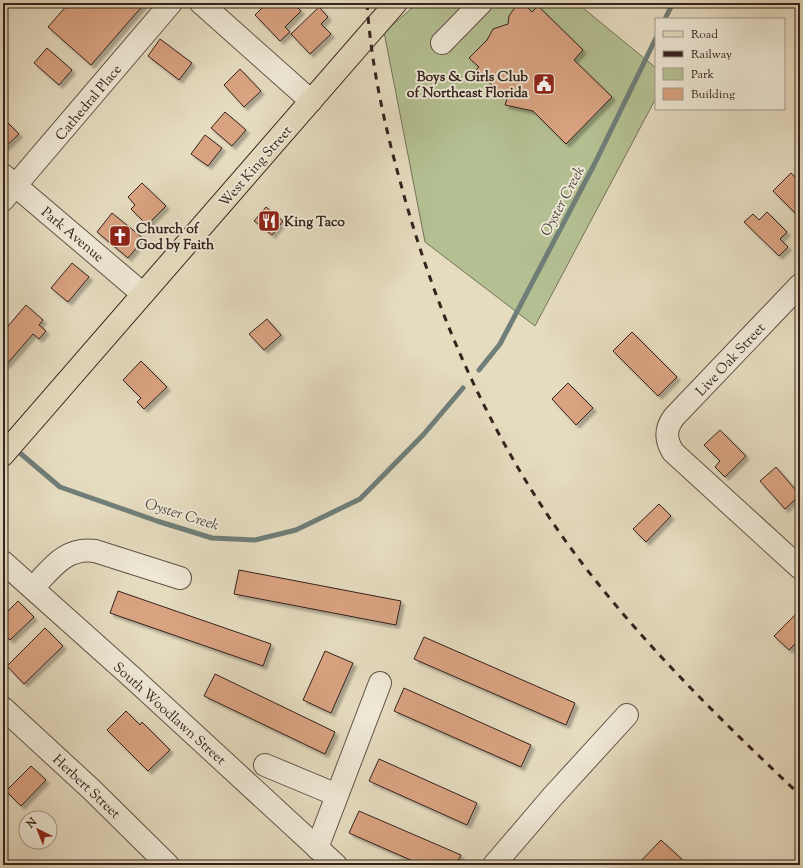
<svg xmlns="http://www.w3.org/2000/svg" width="803" height="868" font-family="'Sorts Mill Goudy',serif">
	<defs>
		<filter id="shadow"><feDropShadow dx="3.5" dy="3.5" stdDeviation="1" flood-color="#0004"/></filter>
	</defs>
	<rect width="100%" height="100%" fill="#e5dbbf"/>
	<filter id="stains"><feTurbulence type="fractalNoise" baseFrequency=".005" numOctaves="4"/><feColorMatrix values="0 0 0 0 .2 0 0 0 0 .09 0 0 0 0 .02 0 0 0 .5 -.17"/></filter>
	<radialGradient id="worn" r=".72"><stop offset=".6" stop-color="#630" stop-opacity="0"/><stop offset="1" stop-color="#630" stop-opacity=".3"/></radialGradient>
	<!-- green -->
	<polygon fill="#b4c092" stroke="#747258" points="418,3 577,3 656,68 656,98 535,326 425,242 384,32"/>
	<g fill="none" stroke-linecap="round" stroke-linejoin="round">
		<!-- stream -->
		<g stroke="#6f7e78" stroke-width="5">
			<polyline points="665,19 673,3"/>
			<polyline points="479,370 500,344 595,163 656,38"/>
			<polyline points="14,448 60,487 157,521 212,538 255,540 296,530 360,499 423,435 463,388"/>
		</g>
	</g>
	<!-- building -->
	<g fill="#d9a281" stroke="#35231d" filter="url(#shadow)">
		<polygon points="69,3 145,3 91,65 48,27"/>
		<polygon points="267,3 293,3 301,11 285,27 290,32 280,41 255,15"/>
		<polygon points="518,3 523,3 532,12 538,6 583,50 574,60 612,97 566,144 533,111 505,105 507,99 476,70 479,67 469,58 487,40 493,29 508,24 509,16"/>
		<polygon points="319,7 328,17 321,24 331,34 310,54 291,34"/>
		<polygon points="160,39 192,63 179,80 148,56"/>
		<polygon points="47,48 72,70 59,85 34,63"/>
		<polygon points="240,69 261,91 244,107 224,85"/>
		<polygon points="225,112 246,130 232,146 211,128"/>
		<polygon points="3,118 19,134 3,149"/>
		<polygon points="205,135 222,148 208,166 191,154"/>
		<polygon points="791,173 800,182 800,218 773,191"/>
		<polygon points="142,183 166,206 147,225 131,209 135,205 128,197"/>
		<polygon points="266,207 283,221 272,235 254,221"/>
		<polygon points="767,212 787,232 780,239 788,247 779,256 744,222 753,214 759,220"/>
		<polygon points="112,213 144,239 128,258 97,232"/>
		<polygon points="72,263 89,277 68,302 51,288"/>
		<polygon points="26,305 43,320 39,325 46,331 39,339 33,334 6,365 3,363 3,332"/>
		<polygon points="267,319 281,335 264,350 249,334"/>
		<polygon points="632,332 677,377 658,396 613,351"/>
		<polygon points="141,361 167,387 144,409 137,402 141,398 123,380"/>
		<polygon points="568,383 593,408 576,425 552,399"/>
		<polygon points="720,430 746,456 725,477 715,467 720,461 704,445"/>
		<polygon points="776,467 800,495 785,509 760,481"/>
		<polygon points="659,504 671,516 646,542 633,529"/>
		<polygon points="239,570 401,601 396,625 234,594"/>
		<polygon points="118,591 271,644 263,666 110,613"/>
		<polygon points="18,601 34,617 10,640 3,633 3,616"/>
		<polygon points="795,615 800,619 800,639 789,650 774,636"/>
		<polygon points="45,628 63,646 24,684 7,666"/>
		<polygon points="424,637 575,703 566,725 414,659"/>
		<polygon points="325,651 353,663 331,713 303,700"/>
		<polygon points="215,674 335,732 325,754 204,696"/>
		<polygon points="404,688 531,745 521,767 394,711"/>
		<polygon points="126,711 140,725 142,722 170,750 148,771 107,730"/>
		<polygon points="379,759 477,803 467,825 369,781"/>
		<polygon points="31,766 46,780 21,806 6,791"/>
		<polygon points="359,811 461,855 456,865 422,865 349,833"/>
		<polygon points="661,840 687,864 686,865 637,865"/>
	</g>
	<g fill="none" stroke-linecap="round" stroke-linejoin="round">
		<!-- minor casing -->
		<g stroke="#615146" stroke-width="24">
			<g id="minor">
				<polyline points="201,3 311,101"/>
				<polyline points="442,43 481,3"/>
				<polyline points="3,175 143,294"/>
				<polyline points="3,200 171,3"/>
				<path d="M800 285 674 417C665 429 665 439 673 452L800 568"/>
				<polyline points="3,562 134,679 336,865"/>
				<path d="M33 588C51 569 65 547 95 551L180 578"/>
				<polyline points="3,708 92,790 168,865"/>
				<polyline points="265,765 337,795"/>
				<polyline points="317,848 380,683"/>
				<polyline points="494,865 553,796 627,715"/>
			</g>
		</g>
		<!-- major casing -->
		<g stroke="#35231d" stroke-width="24">
			<polyline id="major" points="3,455 396,3"/>
		</g>
		<!-- minor -->
		<use href="#minor" stroke="#eee8d5" stroke-width="22"/>
		<!-- major -->
		<use href="#major" stroke="#e5dbbf" stroke-width="22"/>
		<!-- rail -->
		<path stroke="#35231d" stroke-width="3" stroke-dasharray="7 7" stroke-linecap="butt" d="M367 3C371 64 384 123 400 181 438 323 500 460 592 576 654 655 727 726 800 795"/>
	</g>
	<!-- icons -->
	<defs>
		<g id="civic-square" transform="scale(1.15)"><rect x="-9" y="-9" width="18" height="18" rx="4" fill="#8f2418" stroke="#eee8d5"/><path d="M-.6-6.5H3V-4.5H.6V-3L4-1V1h2V6H-6V1h2V-1L-.6-3ZM-1.2 2.5V6h2.4V2.5Z" fill="#fff"/></g>
		<g id="restaurant-square" transform="scale(1.15)"><rect x="-9" y="-9" width="18" height="18" rx="4" fill="#8f2418" stroke="#eee8d5"/><path d="M-5-6h1v4h1v-4h1v4h1v-4h1v5L-1.5 .5V6h-2V.5L-5-1ZM5-6V6H3V1.5H1.5Q1.5-4 5-6Z" fill="#fff"/></g>
		<g id="church-square" transform="scale(1.15)"><rect x="-9" y="-9" width="18" height="18" rx="4" fill="#8f2418" stroke="#eee8d5"/><path d="M-1.2-6h2.4v3.5h3.3v2.4h-3.3V6h-2.4V-.1h-3.3v-2.4h3.3Z" fill="#fff"/></g>
	</defs>
	<g fill-rule="evenodd">
		<use href="#civic-square" x="544" y="84"/>
		<use href="#restaurant-square" x="269" y="221"/>
		<use href="#church-square" x="120" y="236"/>
	</g>
	<g text-anchor="middle" stroke-width="4" stroke-linejoin="round" paint-order="stroke">
		<!-- poi labels -->
		<g font-size="14" font-weight="bold" fill="#35231d" stroke="#eee8d5" text-anchor="start">
			<text x="528" y="81" text-anchor="end">Boys &amp; Girls Club<tspan x="528" dy="16">of Northeast Florida</tspan></text>
			<text x="284" y="226">King Taco</text>
			<text x="136" y="233">Church of<tspan x="136" dy="16">God by Faith</tspan></text>
		</g>
		<!-- street labels -->
		<g font-size="14" fill="#35231d" stroke="#eee8d5">
			<text transform="translate(88 102) rotate(-50)" y="5">Cathedral Place</text>
			<text transform="translate(255 166) rotate(-49)" y="5">West King Street</text>
			<text transform="translate(73 234) rotate(40)" y="5">Park Avenue</text>
			<text transform="translate(730 359) rotate(-47)" y="5">Live Oak Street</text>
			<text transform="translate(170 713) rotate(42)" y="5">South Woodlawn Street</text>
			<text transform="translate(87 786) rotate(43)" y="5">Herbert Street</text>
		</g>
		<!-- water labels -->
		<g font-size="15" font-style="italic" fill="#4d4943" stroke="#eee8d5">
			<text transform="translate(562 201) rotate(-62)" y="5">Oyster Creek</text>
			<text transform="translate(182 514) rotate(17)" y="5">Oyster Creek</text>
		</g>
	</g>
	<!-- margin -->
	<rect width="803" height="868" fill="none" stroke="#e5dbbf" stroke-width="16"/>
	<rect x="4" y="4" width="795" height="860" fill="none" stroke="#35231d" stroke-width="2"/>
	<rect x="8" y="8" width="787" height="852" fill="none" stroke="#35231d"/>
	<!-- legend -->
	<rect x="655" y="18" width="130" height="92" fill="#eee8d5" stroke="#a4998b"/>
	<rect x="663" y="31" width="20" height="6" fill="#e5dbbf" stroke="#a4998b"/>
	<text x="691" y="38" font-size="12" fill="#35231d">Road</text>
	<rect x="663" y="51" width="20" height="6" fill="#35231d" stroke="#a4998b"/>
	<text x="691" y="58" font-size="12" fill="#35231d">Railway</text>
	<rect x="663" y="68" width="20" height="12" fill="#b4c092" stroke="#a4998b"/>
	<text x="691" y="78" font-size="12" fill="#35231d">Park</text>
	<rect x="663" y="88" width="20" height="12" fill="#d9a281" stroke="#a4998b"/>
	<text x="691" y="98" font-size="12" fill="#35231d">Building</text>
	<!-- north arrow -->
	<g transform="translate(38 830) rotate(317)"><circle r="19" fill="#eee8d5" stroke="#a4998b"/>
	<path d="M0-3L7 15L0 10L-7 15Z" fill="#8f2418"/>
	<text y="-6" font-size="11" font-weight="bold" text-anchor="middle" fill="#35231d">N</text>
	</g>
	<rect width="100%" height="100%" filter="url(#stains)"/>
	<rect width="100%" height="100%" fill="url(#worn)"/>
</svg>
